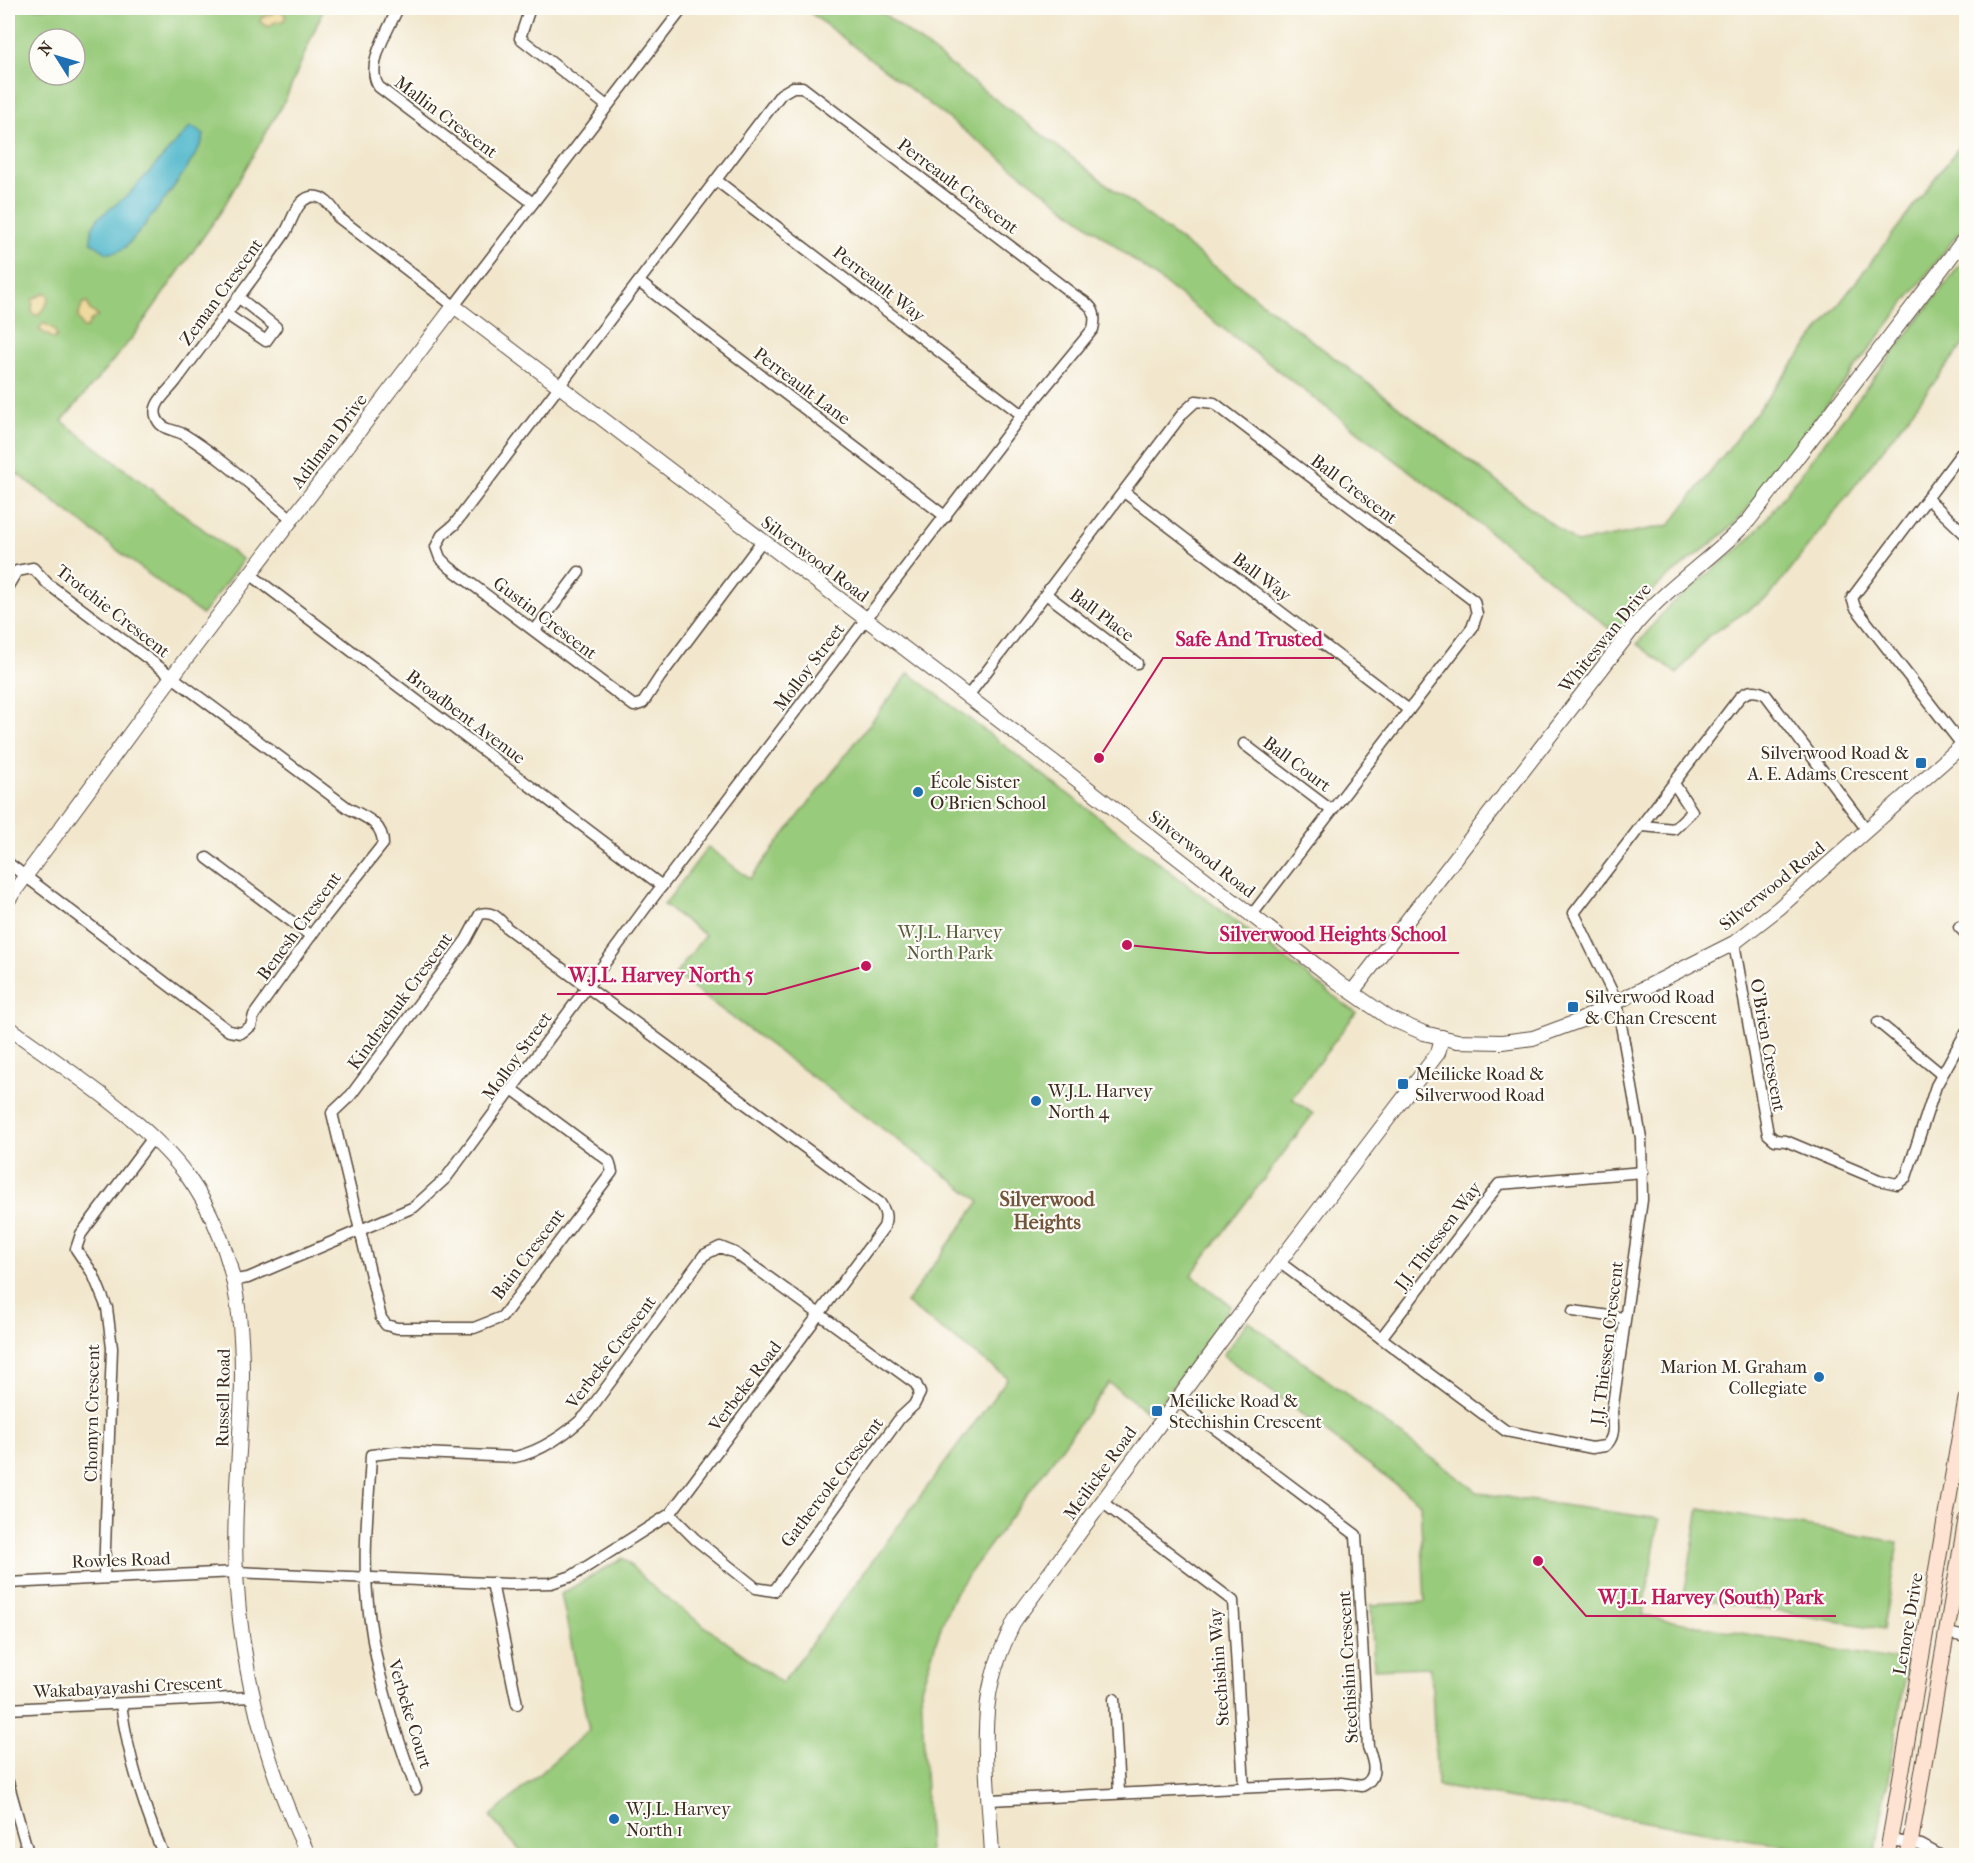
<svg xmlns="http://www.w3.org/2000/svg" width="1974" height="1863" font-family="'IM FELL French Canon',serif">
	<rect width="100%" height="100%" fill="#fdfcf7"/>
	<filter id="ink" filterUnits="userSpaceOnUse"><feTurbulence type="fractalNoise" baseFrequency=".0167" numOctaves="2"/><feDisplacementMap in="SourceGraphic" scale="12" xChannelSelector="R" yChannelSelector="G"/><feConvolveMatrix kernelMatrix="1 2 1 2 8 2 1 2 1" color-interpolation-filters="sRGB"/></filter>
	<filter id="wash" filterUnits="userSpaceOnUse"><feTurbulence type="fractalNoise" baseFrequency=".008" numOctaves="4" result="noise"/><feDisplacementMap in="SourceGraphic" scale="24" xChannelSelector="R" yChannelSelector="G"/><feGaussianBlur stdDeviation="1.35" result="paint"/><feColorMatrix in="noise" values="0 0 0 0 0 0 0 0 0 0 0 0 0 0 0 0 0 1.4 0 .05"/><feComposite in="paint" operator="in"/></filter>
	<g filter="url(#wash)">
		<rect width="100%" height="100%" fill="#f2e7cd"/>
		<!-- green -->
		<g fill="#99cb7b" stroke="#6a7a4c" stroke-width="1.5" fill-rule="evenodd">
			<path d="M8 8H324L286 98 220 213 132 338 62 421 243 560 202 615 18 474 8 482ZM39 39H75V75H39Z"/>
			<path d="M804 8H876L1577 543 1670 525 1966 138V223L1744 513C1720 541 1689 559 1662 582 1644 598 1631 616 1617 635L1522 557Z"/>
			<polygon points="1966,257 1966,341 1770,596 1708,636 1677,674 1637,644 1667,608 1744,544 1760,527"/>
			<polygon points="909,673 1356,1013 1292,1098 1313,1114 1191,1275 1231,1306 1152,1415 1109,1383 955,1593 942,1624 921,1688 929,1855 524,1855 490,1817 589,1730 561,1594 623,1558 657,1591 782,1683 1008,1378 906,1303 980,1201 675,975 705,935 664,905 708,847 750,879"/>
			<polygon points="1248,1321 1479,1493 1659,1519 1643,1616 1908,1662 1875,1855 1839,1855 1437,1786 1431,1667 1374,1669 1371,1605 1425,1602 1420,1503 1223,1355"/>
			<polygon points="1699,1508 1898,1542 1883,1629 1684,1596"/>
		</g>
		<!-- sand -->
		<g fill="#eeda9e" stroke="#94825e" stroke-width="1.5">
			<polygon points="280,10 286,16 283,21 275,22 269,27 260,22 261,18"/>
			<polygon points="45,293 49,296 46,306 38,315 34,315 32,311 33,299"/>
			<polygon points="87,302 90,310 98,316 90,321 87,328 83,328 78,317 83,303"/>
			<polygon points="43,323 54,329 57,336 54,339 39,330"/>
		</g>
		<!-- water -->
		<path fill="#4cb6ca" stroke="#447074" stroke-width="1.5" d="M191 126 204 135C203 152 139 235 124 248 119 252 113 253 107 253L91 242 92 228 98 218 128 195Z"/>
	</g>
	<g filter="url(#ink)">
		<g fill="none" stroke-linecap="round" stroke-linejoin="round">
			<!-- minor casing -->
			<g stroke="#564638" stroke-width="13">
				<g id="minor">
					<path d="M398 8C389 29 364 66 379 87L533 203"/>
					<polyline points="530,8 520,38 607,106"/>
					<polyline points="716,180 1022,415"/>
					<polyline points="639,282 946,517"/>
					<polyline points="226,314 266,341 276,327 238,297"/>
					<polyline points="1124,492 1409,710"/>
					<polyline points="1927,498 1966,535"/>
					<path d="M292 519C258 492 222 458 185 435 175 429 160 431 156 416 152 403 169 391 176 381 212 332 250 284 285 233 292 222 296 201 310 197 323 194 333 207 338 217L454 306 683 8"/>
					<polyline points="250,574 662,886"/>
					<path d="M8 586 17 571 33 568 48 584 348 808C365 817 383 823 383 844L318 926 254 1015 251 1026 241 1033 229 1031 8 863"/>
					<polyline points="1046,594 1137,663"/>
					<polyline points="535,630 579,572"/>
					<polyline points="968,696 1183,413 1196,401 1214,403 1474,601 1477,614 1472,628 1251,916"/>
					<polyline points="1244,744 1331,810"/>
					<polyline points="1966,750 1855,607 1852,598 1966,447"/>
					<polyline points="1643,826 1674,829 1692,811 1675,785"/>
					<polyline points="207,858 311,936"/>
					<polyline points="1959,927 1966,934"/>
					<polyline points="1734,943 1768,1134 1775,1140 1786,1141 1879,1180 1897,1184 1906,1177 1936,1086 1966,1032"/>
					<polyline points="1878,1022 1941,1074"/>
					<path d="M1279 1262 1506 1431 1592 1448 1605 1446C1616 1437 1613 1425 1612 1412L1642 1200 1641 1138 1617 1002 1574 913 1739 698C1747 690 1756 689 1766 695L1867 830"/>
					<path d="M235 1280 248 1278 414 1207 446 1178 655 895 1022 415 1093 329C1098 310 1090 304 1074 295L802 87H793L781 94 454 525 442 535 436 547 440 558 449 567 634 706 643 703 660 677 762 541"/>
					<polyline points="1573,1311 1624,1318"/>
					<polyline points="1381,1338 1499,1184 1643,1172"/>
					<polyline points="1102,1502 1233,1601 1244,1787"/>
					<polyline points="104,1577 112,1348 107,1308 93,1274 76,1249 81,1234 152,1139"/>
					<path d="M8 1583 236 1572 509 1584 551 1583 572 1576 670 1514 884 1227C887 1217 886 1212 880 1203L507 928C499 918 493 911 480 914L466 940 351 1095 332 1113 381 1318 386 1325 397 1328H474L502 1317 612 1172 609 1161 512 1089"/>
					<polyline points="492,1583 517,1704"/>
					<polyline points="1947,1633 1966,1637"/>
					<polyline points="1114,1699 1119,1792"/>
					<path d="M121 1704C128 1756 144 1808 164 1856"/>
					<polyline points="8,1709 251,1697"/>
					<polyline points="8,1782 29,1856"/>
					<path d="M416 1789C392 1724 372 1661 367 1593 363 1548 369 1500 371 1455L397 1452 515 1457C540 1452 568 1433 586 1415L704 1255 720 1247 735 1253 916 1384 920 1393 914 1405 900 1418 774 1591 756 1588 695 1539 670 1514"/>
					<path d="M990 1800 1341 1783 1362 1786C1379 1778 1374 1762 1368 1747L1356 1535 1177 1400"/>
					<polyline points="1890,1840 1921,1845 1941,1856"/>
				</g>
			</g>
			<!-- tertiary casing -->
			<g stroke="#564638" stroke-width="16">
				<g id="tertiary">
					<polyline points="8,900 165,686 454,306 1054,762 1343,986 1389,1018 1424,1033 1457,1041 1502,1042 1533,1038 1579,1021 1734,943 1779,908 1966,742"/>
					<path d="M1352 992 1637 623C1672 583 1713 558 1749 520L1966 237"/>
					<path d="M8 1027C64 1068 148 1121 188 1177 275 1299 229 1438 236 1575 242 1673 265 1767 309 1856"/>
					<path d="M992 1856C990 1803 979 1731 992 1680 997 1659 1005 1640 1015 1620L1279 1262 1438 1053 1442 1037"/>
				</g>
			</g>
			<!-- secondary casing -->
			<g stroke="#564638" stroke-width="17">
				<g id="secondary">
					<polyline points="1887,1856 1966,1399"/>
					<polyline points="1908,1856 1966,1520"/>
				</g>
			</g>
			<!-- minor -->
			<use href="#minor" stroke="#fff" stroke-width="10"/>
			<!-- tertiary -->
			<use href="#tertiary" stroke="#fff" stroke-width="14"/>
			<!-- secondary -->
			<use href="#secondary" stroke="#fee3d2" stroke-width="15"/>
		</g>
	</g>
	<!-- markers -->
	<g fill="#1f6fb2" stroke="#fdfcf7" stroke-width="2">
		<rect x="1915" y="757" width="12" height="12" rx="3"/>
		<circle cx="918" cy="792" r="6"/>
		<rect x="1567" y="1001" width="12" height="12" rx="3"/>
		<rect x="1397" y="1078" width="12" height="12" rx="3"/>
		<circle cx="1036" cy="1101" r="6"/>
		<circle cx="1819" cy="1377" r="6"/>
		<rect x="1151" y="1405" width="12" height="12" rx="3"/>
		<circle cx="614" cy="1819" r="6"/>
	</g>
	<g text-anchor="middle" stroke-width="4.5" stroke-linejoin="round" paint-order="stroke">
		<!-- street labels -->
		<g font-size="18" fill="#3b2a1e" stroke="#fdfcf7">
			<text transform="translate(446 117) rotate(37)" y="6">Mallin Crescent</text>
			<text transform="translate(958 186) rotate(37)" y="6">Perreault Crescent</text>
			<text transform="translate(879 284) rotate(38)" y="6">Perreault Way</text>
			<text transform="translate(221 292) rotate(-54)" y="6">Zeman Crescent</text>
			<text transform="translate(802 386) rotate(37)" y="6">Perreault Lane</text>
			<text transform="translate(329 441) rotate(-53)" y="6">Adilman Drive</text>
			<text transform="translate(1354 489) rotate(37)" y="6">Ball Crescent</text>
			<text transform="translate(815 559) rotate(37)" y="6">Silverwood Road</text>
			<text transform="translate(1262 577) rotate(37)" y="6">Ball Way</text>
			<text transform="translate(113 611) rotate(38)" y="6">Trotchie Crescent</text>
			<text transform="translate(1102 615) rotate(37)" y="6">Ball Place</text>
			<text transform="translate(545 618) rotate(37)" y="6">Gustin Crescent</text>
			<text transform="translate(1605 638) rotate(-51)" y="6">Whiteswan Drive</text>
			<text transform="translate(809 667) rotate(-53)" y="6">Molloy Street</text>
			<text transform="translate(466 717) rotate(37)" y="6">Broadbent Avenue</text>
			<text transform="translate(1297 764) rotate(37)" y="6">Ball Court</text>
			<text transform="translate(1202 854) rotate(38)" y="6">Silverwood Road</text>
			<text transform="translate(1772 886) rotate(-39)" y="6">Silverwood Road</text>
			<text transform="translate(299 926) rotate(-54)" y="6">Benesh Crescent</text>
			<text transform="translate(400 1001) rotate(-54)" y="6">Kindrachuk Crescent</text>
			<text transform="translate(1768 1045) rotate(80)" y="6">O'Brien Crescent</text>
			<text transform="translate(517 1056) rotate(-54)" y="6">Molloy Street</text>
			<text transform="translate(1438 1236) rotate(-53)" y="6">J.J. Thiessen Way</text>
			<text transform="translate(528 1254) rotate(-53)" y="6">Bain Crescent</text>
			<text transform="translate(1607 1343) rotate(-83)" y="6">J.J. Thiessen Crescent</text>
			<text transform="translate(611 1352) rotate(-53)" y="6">Verbeke Crescent</text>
			<text transform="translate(745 1386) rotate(-53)" y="6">Verbeke Road</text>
			<text transform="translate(223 1398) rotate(-89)" y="6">Russell Road</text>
			<text transform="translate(92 1413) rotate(-89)" y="6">Chomyn Crescent</text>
			<text transform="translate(1100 1473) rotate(-54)" y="6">Meilicke Road</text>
			<text transform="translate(832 1482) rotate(-53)" y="6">Gathercole Crescent</text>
			<text transform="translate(121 1560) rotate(-2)" y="6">Rowles Road</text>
			<text transform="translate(1908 1624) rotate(-80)" y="6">Lenore Drive</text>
			<text transform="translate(1219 1667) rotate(-94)" y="6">Stechishin Way</text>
			<text transform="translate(1348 1667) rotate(-93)" y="6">Stechishin Crescent</text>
			<text transform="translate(128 1687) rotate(-3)" y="6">Wakabayayashi Crescent</text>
			<text transform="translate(410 1714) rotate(73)" y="6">Verbeke Court</text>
		</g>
		<!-- poi labels -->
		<g font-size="18" fill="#3b2a1e" stroke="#fdfcf7" text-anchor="start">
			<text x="1909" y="759" text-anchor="end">Silverwood Road &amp;<tspan x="1909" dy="21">A. E. Adams Crescent</tspan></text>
			<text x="930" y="788">École Sister<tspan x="930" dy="21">O'Brien School</tspan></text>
			<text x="1585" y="1003">Silverwood Road<tspan x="1585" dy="21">&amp; Chan Crescent</tspan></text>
			<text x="1415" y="1080">Meilicke Road &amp;<tspan x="1415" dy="21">Silverwood Road</tspan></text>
			<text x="1048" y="1097">W.J.L. Harvey<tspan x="1048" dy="21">North 4</tspan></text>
			<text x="1807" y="1373" text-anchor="end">Marion M. Graham<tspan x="1807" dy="21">Collegiate</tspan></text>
			<text x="1169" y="1407">Meilicke Road &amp;<tspan x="1169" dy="21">Stechishin Crescent</tspan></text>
			<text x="626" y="1815">W.J.L. Harvey<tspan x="626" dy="21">North 1</tspan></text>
		</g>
		<!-- park labels -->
		<g font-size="18" fill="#575a3a" stroke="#fdfcf7">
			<text x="950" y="938">W.J.L. Harvey<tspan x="950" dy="21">North Park</tspan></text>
		</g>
		<!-- neighbourhood labels -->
		<g font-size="20" font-weight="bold" fill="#73553b" stroke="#fdfcf7">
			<text x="1047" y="1206">Silverwood<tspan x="1047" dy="23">Heights</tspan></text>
		</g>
	</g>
	<!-- callouts -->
	<path fill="none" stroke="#c2185b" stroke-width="2" d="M1099 758L1163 658H1334M1127 945L1208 953H1459M866 966L766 994H557M1538 1561L1586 1616H1836"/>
	<g fill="#c2185b" stroke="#fdfcf7" stroke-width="2">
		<circle cx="1099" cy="758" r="6"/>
		<circle cx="1127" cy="945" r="6"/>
		<circle cx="866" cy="966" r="6"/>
		<circle cx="1538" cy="1561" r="6"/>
	</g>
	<g font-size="20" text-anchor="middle" font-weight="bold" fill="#c2185b" stroke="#fdfcf7" stroke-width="4.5" stroke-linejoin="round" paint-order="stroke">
		<text x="1249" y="646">Safe And Trusted</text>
		<text x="1333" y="941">Silverwood Heights School</text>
		<text x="661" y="982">W.J.L. Harvey North 5</text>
		<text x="1711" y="1604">W.J.L. Harvey (South) Park</text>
	</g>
	<!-- margin -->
	<rect width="1974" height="1863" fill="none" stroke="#fdfcf7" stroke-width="30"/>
	<!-- north arrow -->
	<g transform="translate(57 57) rotate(307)"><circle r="28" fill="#fdfcf7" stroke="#afa8a0" stroke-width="1.5"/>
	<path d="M0-4.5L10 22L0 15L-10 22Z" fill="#1f6fb2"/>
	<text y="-9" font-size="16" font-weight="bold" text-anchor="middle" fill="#3b2a1e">N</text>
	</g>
</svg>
